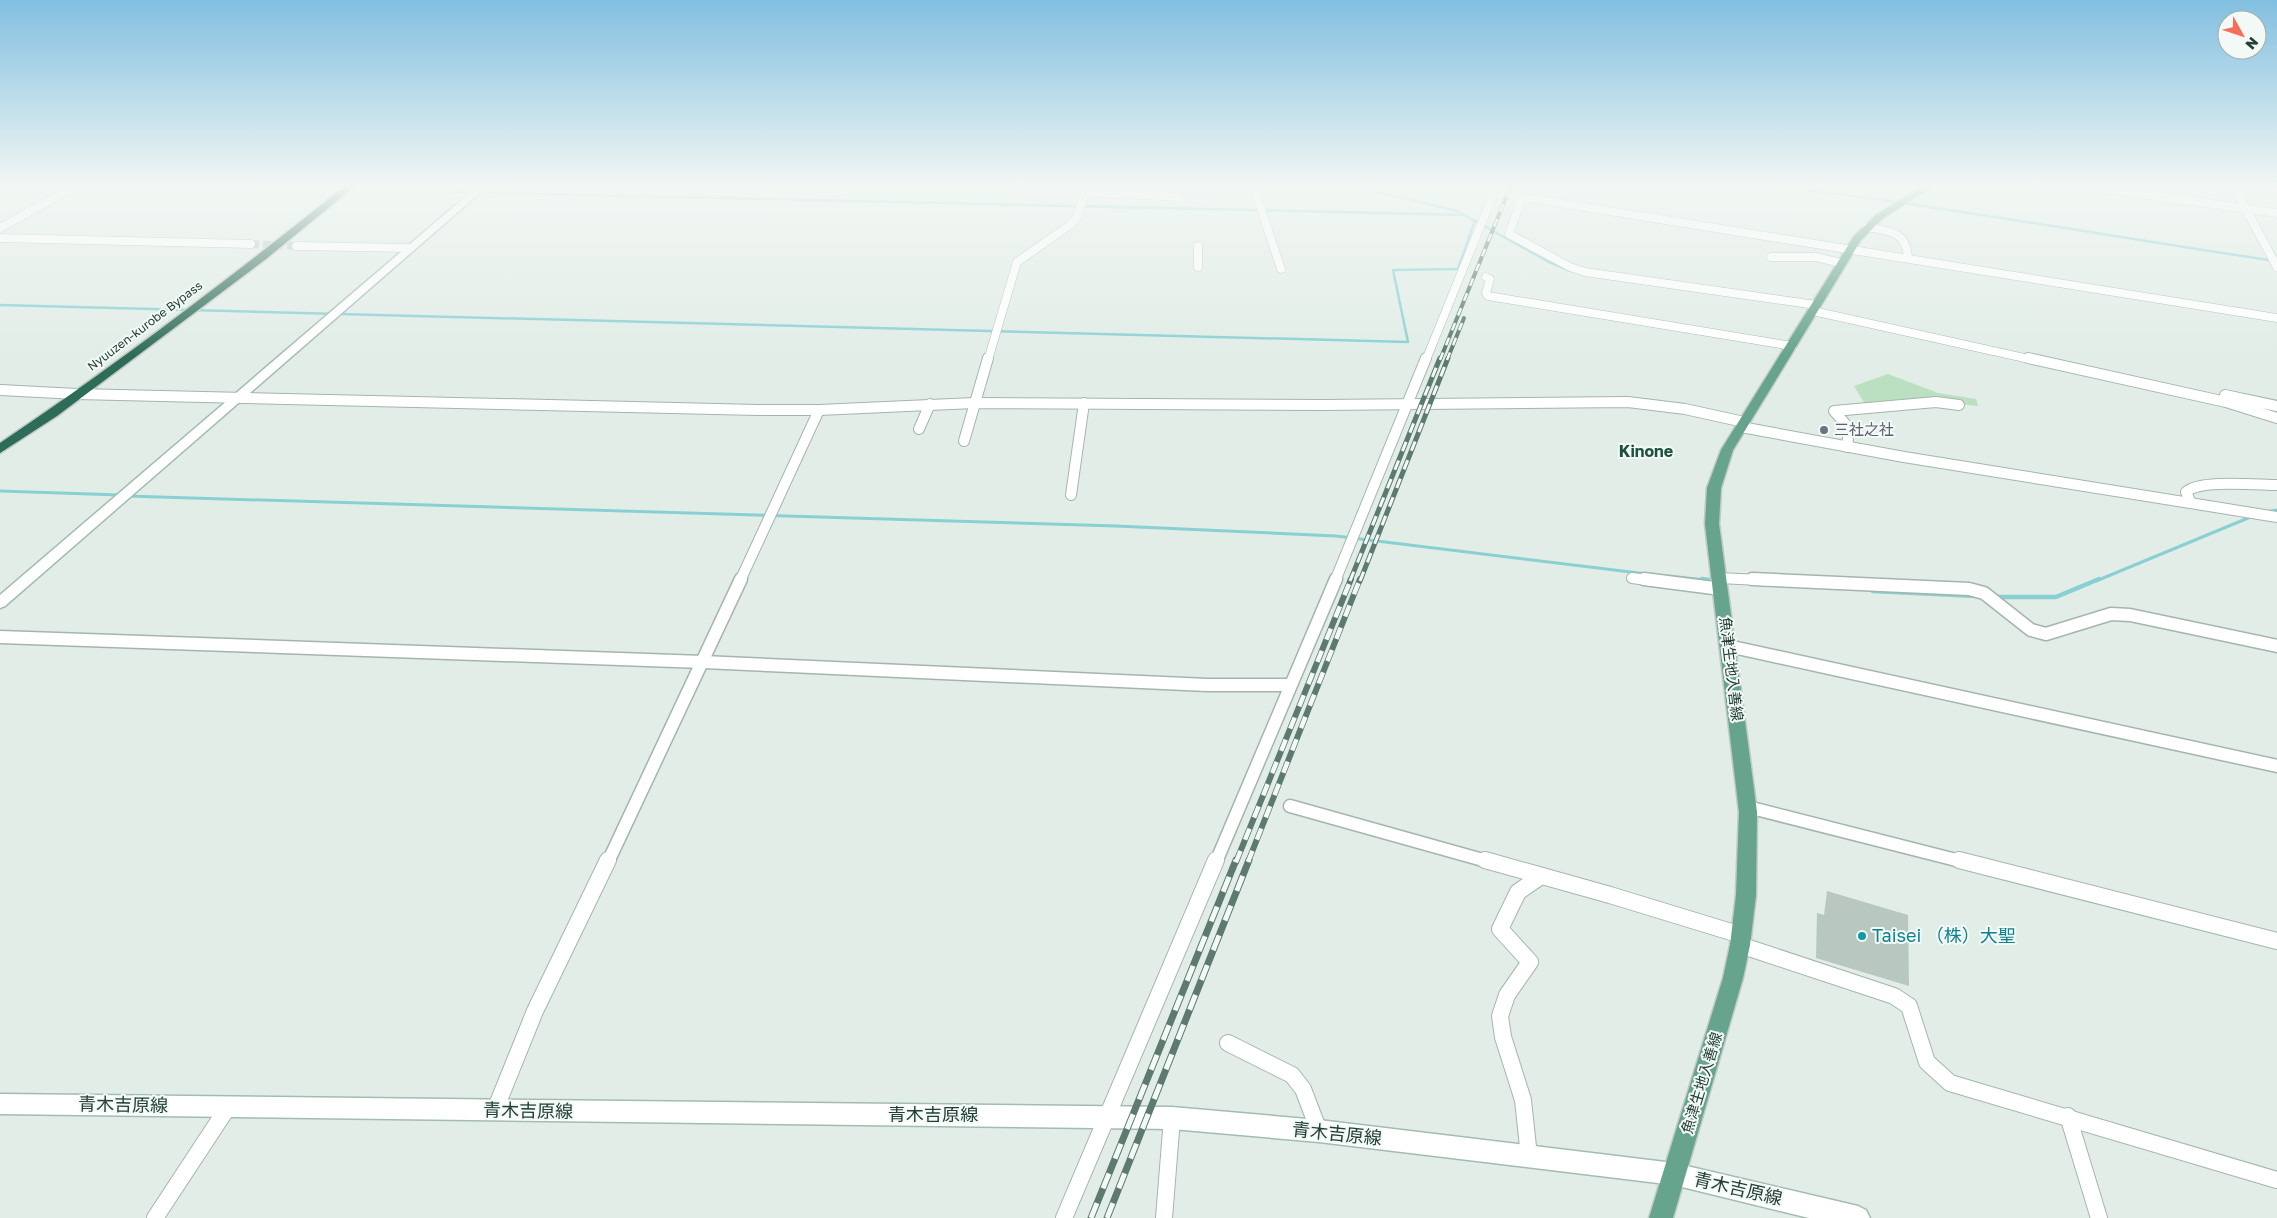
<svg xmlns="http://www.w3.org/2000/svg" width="2277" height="1218" font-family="'Golos Text','Noto Sans JP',sans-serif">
	<rect width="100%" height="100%" fill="#e2ede7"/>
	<!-- green -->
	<polygon fill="#bbdfc1" points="1888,374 1938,393 1976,399 1978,406 1934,401 1867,407 1854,386"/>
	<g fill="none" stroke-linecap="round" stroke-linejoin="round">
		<!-- stream-far2 -->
		<g stroke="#89d0d3" stroke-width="2.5">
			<polyline points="1349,185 1457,211 1549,262 1571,271"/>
			<path d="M1767 185C1935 205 2102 235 2269 260"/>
			<polyline points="452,192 1465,215"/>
			<polyline points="0,305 1408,342 1393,270 1458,269 1475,220"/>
		</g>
		<!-- stream-far1 -->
		<g stroke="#89d0d3" stroke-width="3">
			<polyline points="0,491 120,495"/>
			<polyline points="127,496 1116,526 1336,536 1647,574"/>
			<polyline points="2264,512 2277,510"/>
			<polyline points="1669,576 1714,581"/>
			<polyline points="2096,581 2253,516"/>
		</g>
		<!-- stream -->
		<g stroke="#89d0d3" stroke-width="4.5">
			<polyline points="1702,579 1717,581"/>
			<polyline points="1873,591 1976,596"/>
			<polyline points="1996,597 2056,597 2099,579"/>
		</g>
	</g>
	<!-- building -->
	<polygon fill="#b8c8c0" points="1827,891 1908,915 1909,986 1816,958 1817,913 1824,915"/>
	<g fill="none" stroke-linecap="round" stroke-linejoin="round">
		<!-- street-tunnel -->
		<polyline stroke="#bccac3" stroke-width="8" stroke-dasharray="8 4" stroke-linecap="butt" points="251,244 296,246"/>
		<!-- street-far3 casing -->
		<g stroke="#a5b5ae" stroke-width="9">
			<g id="street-far3">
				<polyline points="1253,185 1281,269"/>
				<polyline points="2077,185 2277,213"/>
				<polyline points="2233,185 2277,267"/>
				<polyline points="1085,192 1109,193 1114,185"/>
				<polyline points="1109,193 1178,197 1180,202"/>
				<path d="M1867 227C1889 231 1907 231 1908 258"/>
				<polyline points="0,228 77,185"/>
				<polyline points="0,238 251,244"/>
				<polyline points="296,246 410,248"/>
				<polyline points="1198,246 1198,267"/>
				<polyline points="1771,257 1816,257 1841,263"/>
				<polyline points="1486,277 1490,279 1486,293 1488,296 1792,346"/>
				<polyline points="1816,305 1585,272 1570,267 1509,234 1522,197 2277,318"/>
				<polyline points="1813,311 2034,360"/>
				<polyline points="988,360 1017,262 1070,225 1077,217 1085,192 1073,185"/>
				<polyline points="1426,360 1497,185"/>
			</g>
		</g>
		<!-- street-far2 casing -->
		<g stroke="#a5b5ae" stroke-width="12">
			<g id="street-far2">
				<polyline points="2028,358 2226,402"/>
				<polyline points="0,390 77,394 758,410 819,410 974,403 1323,405 1628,402 1685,409 1744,422"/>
				<polyline points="2277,406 2225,395 2226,402 2277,418"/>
				<polyline points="1741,427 1904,457 2277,517"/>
				<polyline points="919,429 930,404"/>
				<polyline points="964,441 988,358"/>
				<polyline points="1847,447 1849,428 1834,411 1936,402 1959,405"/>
				<polyline points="1071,495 1084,403"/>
				<path d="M2191 503 2186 492C2199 479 2258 485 2277 485"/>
				<polyline points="1632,578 1654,581"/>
				<polyline points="1719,578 1780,581"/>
				<polyline points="740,581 819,410"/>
				<polyline points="1335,581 1426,358"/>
			</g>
		</g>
		<!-- street-far1 casing -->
		<g stroke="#a5b5ae" stroke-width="15">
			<g id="street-far1">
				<polyline points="1644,579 1721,589"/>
				<polyline points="1752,579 1969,589 1984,593 2031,630 2046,634 2111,614 2130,615 2277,646"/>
				<polyline points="0,637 703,662 1207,685 1289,685"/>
				<polyline points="1728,646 2277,766"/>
				<polyline points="1290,806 1490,862"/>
				<polyline points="1748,807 1964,862"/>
				<polyline points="608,862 741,579"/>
				<polyline points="1216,862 1336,579"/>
			</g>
		</g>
		<!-- street casing -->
		<g stroke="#a5b5ae" stroke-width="18">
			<g id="street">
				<polyline points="1485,860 1610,895 1741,935"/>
				<polyline points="1959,860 2277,941"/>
				<polyline points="1740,945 1894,996 1909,1006 1927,1062 1950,1083 2277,1180"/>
				<polyline points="1228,1043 1292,1075 1303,1089 1319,1131"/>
				<polyline points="495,1110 535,1011 608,860"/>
				<polyline points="2068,1116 2099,1218"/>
				<polyline points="1529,1156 1523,1100 1503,1037 1500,1016 1507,995 1530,962 1500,929 1518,892 1541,876"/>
				<polyline points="155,1218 228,1107"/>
				<polyline points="1064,1218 1216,860"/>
				<polyline points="1164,1218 1172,1118"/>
			</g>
		</g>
		<!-- secondary casing -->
		<g stroke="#a3bcb1" stroke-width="3">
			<g id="secondary">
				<polygon points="479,185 489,185 5,606 0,608 0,595"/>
				<polygon points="0,1094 1172,1107 1319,1120 1674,1163 1858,1206 1866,1210 1870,1218 1809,1218 1674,1185 1319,1142 1172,1129 0,1114"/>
			</g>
		</g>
		<!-- primary casing -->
		<g stroke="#c1c9c6" stroke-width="3">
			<polygon id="primary" points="1924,185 1934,185 1882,219 1861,240 1733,450 1721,488 1719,524 1757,812 1756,895 1750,945 1743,978 1673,1218 1649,1218 1723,978 1730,945 1736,895 1739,812 1705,524 1707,488 1721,450 1854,236 1876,215"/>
		</g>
		<!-- highway casing -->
		<g stroke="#c1c9c6" stroke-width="3">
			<path id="highway" d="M346 185H356L266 259 57 416 0 453V443C119 363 234 275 346 185Z"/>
		</g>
		<!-- street-far3 -->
		<use href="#street-far3" stroke="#fff" stroke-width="8"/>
		<!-- street-far2 -->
		<use href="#street-far2" stroke="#fff" stroke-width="10"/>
		<!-- street-far1 -->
		<use href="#street-far1" stroke="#fff" stroke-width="12"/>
		<!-- street -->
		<use href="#street" stroke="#fff" stroke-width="16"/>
		<!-- secondary -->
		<use href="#secondary" fill="#fff" fill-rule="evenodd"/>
		<!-- primary -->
		<use href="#primary" fill="#66a48d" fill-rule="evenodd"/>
		<!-- highway -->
		<use href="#highway" fill="#2d6c58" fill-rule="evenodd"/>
		<!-- rail-far3 casing -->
		<g stroke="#5c7a6f" stroke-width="4">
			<g id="rail-far3">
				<polyline points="1440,360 1511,185"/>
				<polyline points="1447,360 1464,318"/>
			</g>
		</g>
		<!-- rail-far2 casing -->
		<g stroke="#5c7a6f" stroke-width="5">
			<g id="rail-far2">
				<polyline points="1350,581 1440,358"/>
				<polyline points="1360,581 1448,358"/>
			</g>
		</g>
		<!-- rail-far1 casing -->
		<g stroke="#5c7a6f" stroke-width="6">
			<g id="rail-far1">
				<polyline points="1236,862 1351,579"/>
				<polyline points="1248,862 1360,579"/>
			</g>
		</g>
		<!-- rail casing -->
		<g stroke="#5c7a6f" stroke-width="7">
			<g id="rail">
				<polyline points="1091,1218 1236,860"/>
				<polyline points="1107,1218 1249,860"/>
			</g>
		</g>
		<!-- rail-far3 -->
		<use href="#rail-far3" stroke="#f3f9f6" stroke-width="2.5" stroke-dasharray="8" stroke-linecap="butt"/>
		<!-- rail-far2 -->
		<use href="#rail-far2" stroke="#f3f9f6" stroke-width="3" stroke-dasharray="10" stroke-linecap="butt"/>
		<!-- rail-far1 -->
		<use href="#rail-far1" stroke="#f3f9f6" stroke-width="4.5" stroke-dasharray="12" stroke-linecap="butt"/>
		<!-- rail -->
		<use href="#rail" stroke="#f3f9f6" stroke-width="5" stroke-dasharray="16" stroke-linecap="butt"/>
	</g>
	<!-- sky -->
	<linearGradient id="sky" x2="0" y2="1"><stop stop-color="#82bfe0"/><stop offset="0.52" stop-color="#f2f7f4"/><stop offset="1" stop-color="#f2f7f4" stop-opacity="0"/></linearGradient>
	<rect width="2277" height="356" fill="url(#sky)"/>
	<!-- markers -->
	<circle fill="#6b7280" stroke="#f3f9f6" stroke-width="2" cx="1824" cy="430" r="5"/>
	<circle fill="#0f9aa8" stroke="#f3f9f6" stroke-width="2" cx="1862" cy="936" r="5"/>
	<g text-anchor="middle" stroke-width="4" stroke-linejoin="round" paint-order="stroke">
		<!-- far-street labels -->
		<g font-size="12" fill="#223f34" stroke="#f3f9f6">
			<text transform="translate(145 326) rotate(-37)" y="4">Nyuuzen-kurobe Bypass</text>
		</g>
		<!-- worship labels -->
		<g font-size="15" fill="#5b616d" stroke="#f3f9f6" text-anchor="start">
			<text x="1834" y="435">三社之社</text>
		</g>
		<!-- street labels -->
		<g font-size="15" fill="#223f34" stroke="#f3f9f6">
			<text transform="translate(1731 669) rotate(83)" y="5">魚津生地入善線</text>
			<text transform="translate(1702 1083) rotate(-73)" y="5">魚津生地入善線</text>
		</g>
		<!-- neighbourhood labels -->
		<g font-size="16" font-weight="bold" fill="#1d523f" stroke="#f3f9f6">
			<text x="1646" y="457">Kinone</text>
		</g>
		<!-- near-culture labels -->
		<g font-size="18" fill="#0d838f" stroke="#f3f9f6" text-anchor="start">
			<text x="1872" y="942">Taisei （株）大聖</text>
		</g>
		<!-- near-street labels -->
		<g font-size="18" fill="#223f34" stroke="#f3f9f6">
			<text transform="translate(123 1105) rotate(1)" y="6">青木吉原線</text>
			<text transform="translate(528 1111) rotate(1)" y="6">青木吉原線</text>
			<text x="933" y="1121">青木吉原線</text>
			<text transform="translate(1337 1134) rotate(6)" y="6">青木吉原線</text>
			<text transform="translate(1738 1189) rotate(13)" y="6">青木吉原線</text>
		</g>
	</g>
	<!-- north arrow -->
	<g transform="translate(2242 35) rotate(130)"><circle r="24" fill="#f3f9f6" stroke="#9fafa8"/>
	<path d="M0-4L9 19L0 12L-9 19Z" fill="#f66e58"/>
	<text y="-8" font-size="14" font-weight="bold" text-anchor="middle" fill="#223f34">N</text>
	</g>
</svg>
